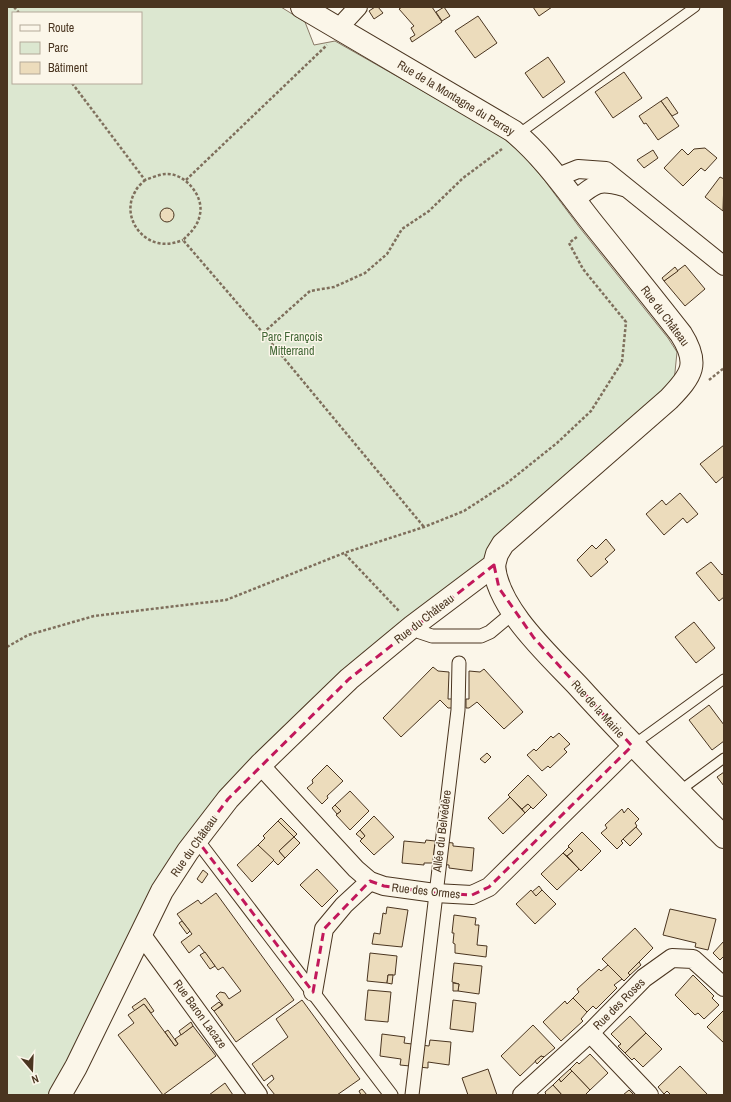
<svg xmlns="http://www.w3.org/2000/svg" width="731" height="1102" font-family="'Archivo Narrow',sans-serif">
	<rect width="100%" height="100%" fill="#fbf6e9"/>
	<!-- green -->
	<path fill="#dce7d0" stroke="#887966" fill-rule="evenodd" d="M7 7H281L305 22 314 45 335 41 500 135 524 156 545 181 580 228 668 338 677 352 674 382 490 560 224 794 53 1095H7ZM13 13H141V83H13Z"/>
	<!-- building -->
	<g fill="#ecdcbc" stroke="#4a3520">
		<polygon points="375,7 378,7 383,13 374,19 369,11"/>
		<polygon points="402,7 432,7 442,22 412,42 410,38 415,35 411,28 414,26 399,9"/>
		<polygon points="444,7 450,16 442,21 436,12"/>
		<polygon points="533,7 552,7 539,16"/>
		<polygon points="478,16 497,43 475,58 455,31"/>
		<polygon points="548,57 565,82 543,98 525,73"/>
		<polygon points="624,72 642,98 613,118 595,92"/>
		<polygon points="667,97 678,113 672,116 661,101"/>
		<polygon points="661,101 679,126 658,140 646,123 644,124 639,116"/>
		<polygon points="705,148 717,158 705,171 701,168 683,186 664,168 682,149 688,155 694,149"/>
		<polygon points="653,150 658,158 644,168 637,160"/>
		<polygon points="720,177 724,179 723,211 705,197"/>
		<circle cx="167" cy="215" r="7"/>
		<polygon points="685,265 705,289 685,306 664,281"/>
		<polygon points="675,267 678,271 664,281 662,278"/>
		<polygon points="724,445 724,476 716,483 700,464"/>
		<polygon points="680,493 698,514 687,523 683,518 664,535 646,514 662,500 666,505"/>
		<polygon points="606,539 615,550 605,559 608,562 591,577 577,560 592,545 596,549"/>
		<polygon points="711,562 722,575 724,573 724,597 719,601 696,573"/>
		<polygon points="694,622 715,648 696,663 675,637"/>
		<polygon points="433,667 438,671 449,672 448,699 452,699 452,708 448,708 440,700 401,737 383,718"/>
		<polygon points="484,669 523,712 504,729 477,702 469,708 466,708 466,699 469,699 469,671 480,672"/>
		<polygon points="709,705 724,725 724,741 712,750 689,720"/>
		<polygon points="559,733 570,744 564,749 567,752 550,768 548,766 542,771 527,755 534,749 536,751 551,736 553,738"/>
		<polygon points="487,753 491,757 485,763 480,759"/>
		<polygon points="327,765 343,781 327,796 328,798 322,804 307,788 313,783 312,780"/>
		<polygon points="724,772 724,786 717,777"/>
		<polygon points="528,775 547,795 533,809 528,804 522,809 508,795"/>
		<polygon points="350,791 369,811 350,830 336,815 341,811 335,805"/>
		<polygon points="510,797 525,813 503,834 488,818"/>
		<polygon points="528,804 531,807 525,813 522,809"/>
		<polygon points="335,805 341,811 337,814 332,808"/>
		<polygon points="628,808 639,819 635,823 637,826 621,841 623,843 617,849 601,833 607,828 605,825 622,809 624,813"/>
		<polygon points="374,816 394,837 374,855 360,841 365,836 360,830"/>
		<polygon points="281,818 297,834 294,837 278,821"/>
		<polygon points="278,821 294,837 279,851 285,858 278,865 258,845 265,838 263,836"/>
		<polygon points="636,827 642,834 630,846 623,839"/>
		<polygon points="360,830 365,836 362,839 356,834"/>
		<polygon points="582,832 601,851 581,871 567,856 573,851 568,846"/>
		<polygon points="294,837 300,843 285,858 279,851"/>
		<polygon points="426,840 435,841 433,863 424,863 424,865 402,863 404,841 425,843"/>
		<polygon points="444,842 453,843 453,846 474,848 472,871 449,868 449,865 441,864"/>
		<polygon points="258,845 274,860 252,882 237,865"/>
		<polygon points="569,847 573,851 567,856 563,853"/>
		<polygon points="563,853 579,869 557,890 541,874"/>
		<polygon points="317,869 338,891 322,907 300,885"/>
		<polygon points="203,870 208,874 202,883 197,879"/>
		<polygon points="539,886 542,890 536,896 532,892"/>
		<polygon points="531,890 536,896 542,890 556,904 535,924 516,904"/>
		<polygon points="216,893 294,1000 236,1042 214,1011 223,1005 216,996 220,992 225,993 229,999 241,991 223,967 218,970 199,945 189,953 181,942 192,934 177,914 198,900 201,904"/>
		<polygon points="387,907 408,910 402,947 372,944 374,933 380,934 383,913 386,914"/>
		<polygon points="670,909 716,919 708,950 695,947 696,943 663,935"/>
		<polygon points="454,915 476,918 475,925 479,925 477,945 487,946 486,957 455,953 455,944 453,943 454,933 452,933"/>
		<polygon points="182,921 190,931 187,934 179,923"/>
		<polygon points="635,928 653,948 628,973 630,975 624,981 602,959"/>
		<polygon points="724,941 724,956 720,960 713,953"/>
		<polygon points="205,952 215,966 210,969 200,955"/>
		<polygon points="370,953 397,956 395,975 388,975 387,983 367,981"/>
		<polygon points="639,962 641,965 630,975 628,973"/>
		<polygon points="454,963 482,966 479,994 458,991 459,984 452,982"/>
		<polygon points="608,965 622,979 614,985 617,988 596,1009 593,1006 587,1012 573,998 579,992 577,989 599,969 601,971"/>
		<polygon points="388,975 393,975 392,984 387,983"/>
		<polygon points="693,975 714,996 712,998 719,1005 704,1019 698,1013 695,1015 675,995"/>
		<polygon points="453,983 459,984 458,991 453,991"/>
		<polygon points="368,990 391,992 388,1022 365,1020"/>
		<polygon points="145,998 154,1011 151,1013 144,1004 135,1011 132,1007"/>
		<polygon points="573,998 587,1012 581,1019 583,1021 561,1041 543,1022 565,1001 567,1004"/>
		<polygon points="302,1000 360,1079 337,1095 275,1095 267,1085 274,1079 272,1075 264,1081 252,1064 288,1037 276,1019"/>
		<polygon points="453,1000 476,1003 473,1032 450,1029"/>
		<polygon points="219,1002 222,1005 214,1011 211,1008"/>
		<polygon points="144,1004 175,1046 178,1044 175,1039 193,1026 216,1056 163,1095 118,1035 134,1023 128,1015"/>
		<polygon points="724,1010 724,1043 707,1027"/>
		<polygon points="630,1016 646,1033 625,1053 618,1046 621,1044 611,1034"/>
		<polygon points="191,1022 193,1026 181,1035 179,1031"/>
		<polygon points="533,1025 555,1048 544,1057 541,1056 520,1076 501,1056"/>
		<polygon points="168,1030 178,1044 175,1046 165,1032"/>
		<polygon points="646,1033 662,1049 643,1067 634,1058 632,1060 625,1053"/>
		<polygon points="382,1034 405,1037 404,1043 412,1044 410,1066 400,1065 401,1059 380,1056"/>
		<polygon points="430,1040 451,1042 449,1065 428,1062 428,1068 419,1067 421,1045 429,1046"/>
		<polygon points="590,1054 608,1073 590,1090 570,1069 577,1062 579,1064"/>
		<polygon points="541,1056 544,1057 537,1064 535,1061"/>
		<polygon points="680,1066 708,1095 671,1095 667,1091 664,1094 658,1087"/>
		<polygon points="488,1069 497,1095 468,1095 462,1078"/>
		<polygon points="570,1069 572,1071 561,1082 559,1079"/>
		<polygon points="572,1071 590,1090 585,1095 562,1095 553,1085 559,1079 561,1082"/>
		<polygon points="225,1083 233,1095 209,1095"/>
		<polygon points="553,1085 562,1095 546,1095 545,1092"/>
		<polygon points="362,1089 367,1095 361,1095 359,1091"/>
		<polygon points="629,1090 634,1095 623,1095"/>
	</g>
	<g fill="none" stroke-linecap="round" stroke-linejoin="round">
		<!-- service casing -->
		<g stroke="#4a3520" stroke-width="11">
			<g id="service">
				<polyline points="517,135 695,7"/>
				<polyline points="633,745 724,679"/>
				<polyline points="678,792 724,758"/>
			</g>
		</g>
		<!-- pedestrian casing -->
		<g stroke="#4a3520" stroke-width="15">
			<g id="pedestrian">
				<polyline points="413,626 420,632 432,636 481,636 490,632 514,612"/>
				<polyline points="197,840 391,1095"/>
				<polyline points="412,1095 458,710 459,663"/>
			</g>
		</g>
		<!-- minor casing -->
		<g stroke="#4a3520" stroke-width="20">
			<g id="minor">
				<polyline points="341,30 346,20 358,7"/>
				<polyline points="558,177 578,169 606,171 724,266"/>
				<path d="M575 200C596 183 598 180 624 187"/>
				<polyline points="260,765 356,869 370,881 384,886 435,893 472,895 489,887 632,746"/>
				<polyline points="141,934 258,1095"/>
				<polyline points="313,992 324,929 344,905 370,881"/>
				<polyline points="590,1033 649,1095"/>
				<polyline points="522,1095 590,1033 644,978 672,958 693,959 724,987"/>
			</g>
		</g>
		<!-- tertiary casing -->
		<g stroke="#4a3520" stroke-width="24">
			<g id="tertiary">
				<path d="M494 565C497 609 550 656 579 687 626 739 675 788 724 837"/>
				<path d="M60 1095 76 1067 162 891 188 851 228 799 260 765 349 679 413 626 494 565 497 554 503 544 669 399C692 375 700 364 681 334 652 297 623 261 594 225 567 191 546 159 513 131L302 7"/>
			</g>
		</g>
		<!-- path -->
		<g stroke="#7f6f5c" stroke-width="2.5" stroke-dasharray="3 2" stroke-linecap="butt">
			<polyline points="14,7 19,13"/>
			<path d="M72 83 145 180C151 178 160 174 166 174 185 173 204 196 200 214 198 226 191 232 183 240L263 333 424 527"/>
			<path d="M145 180C142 183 137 187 135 192 123 212 136 238 158 243 167 245 175 243 183 240"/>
			<polyline points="186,180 327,45"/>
			<polyline points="263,333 310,291 334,287 365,273 387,254 402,229 429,211 463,178 502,149"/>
			<polyline points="709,380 724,368"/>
			<polyline points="345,554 399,611"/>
			<polyline points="7,647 28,635 94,616 226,600 344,553 424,527 464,511 507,483 557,443 591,411 622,362 626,322 583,269 569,243 578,236"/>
		</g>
		<!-- service -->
		<use href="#service" stroke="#fbf6e9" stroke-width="9"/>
		<!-- pedestrian -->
		<use href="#pedestrian" stroke="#fbf6e9" stroke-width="13"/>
		<!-- minor -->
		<use href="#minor" stroke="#fbf6e9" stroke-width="18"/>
		<!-- tertiary -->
		<use href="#tertiary" stroke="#fbf6e9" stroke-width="22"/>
	</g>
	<!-- marked area -->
	<path fill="none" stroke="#c2185b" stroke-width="3" stroke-dasharray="8 5" stroke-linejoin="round" d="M494 565 499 588 534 638 632 746 489 887 472 895 435 893 384 886 370 881 324 929 313 992 197 840 228 799 349 679Z"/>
	<g text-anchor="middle" stroke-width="3" stroke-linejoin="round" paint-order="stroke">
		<!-- street labels -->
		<g font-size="12" fill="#4a3520" stroke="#fbf6e9">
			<text transform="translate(456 98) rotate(31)" y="4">Rue de la Montagne du Perray</text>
			<text transform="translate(665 316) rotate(53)" y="4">Rue du Château</text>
			<text transform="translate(424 619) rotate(-38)" y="4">Rue du Château</text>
			<text transform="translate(598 709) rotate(48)" y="4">Rue de la Mairie</text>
			<text transform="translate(442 831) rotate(-83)" y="4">Allée du Belvédère</text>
			<text transform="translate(194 846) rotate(-55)" y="4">Rue du Château</text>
			<text transform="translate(426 891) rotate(6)" y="4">Rue des Ormes</text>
			<text transform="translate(619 1004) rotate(-45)" y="4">Rue des Roses</text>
			<text transform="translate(200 1014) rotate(54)" y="4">Rue Baron Lacaze</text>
		</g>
		<!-- park labels -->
		<g font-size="12" fill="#436837" stroke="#fbf6e9">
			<text x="292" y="341">Parc François<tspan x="292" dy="14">Mitterrand</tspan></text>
		</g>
	</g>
	<!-- border -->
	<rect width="731" height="1102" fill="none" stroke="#4a3520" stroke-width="16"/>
	<!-- legend -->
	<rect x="12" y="12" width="130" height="72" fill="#fbf6e9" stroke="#b4a999"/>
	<rect x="20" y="25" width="20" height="6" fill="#fbf6e9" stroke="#b4a999"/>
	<text x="48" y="32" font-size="12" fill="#4a3520">Route</text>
	<rect x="20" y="42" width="20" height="12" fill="#dce7d0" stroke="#b4a999"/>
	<text x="48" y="52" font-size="12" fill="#4a3520">Parc</text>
	<rect x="20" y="62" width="20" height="12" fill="#ecdcbc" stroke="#b4a999"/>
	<text x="48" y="72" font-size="12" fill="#4a3520">Bâtiment</text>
	<!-- north arrow -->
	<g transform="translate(32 1070) rotate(161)" stroke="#fbf6e9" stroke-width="3" paint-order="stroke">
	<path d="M0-3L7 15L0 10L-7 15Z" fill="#4a3520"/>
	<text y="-6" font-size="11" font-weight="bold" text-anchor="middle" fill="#4a3520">N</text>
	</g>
</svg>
